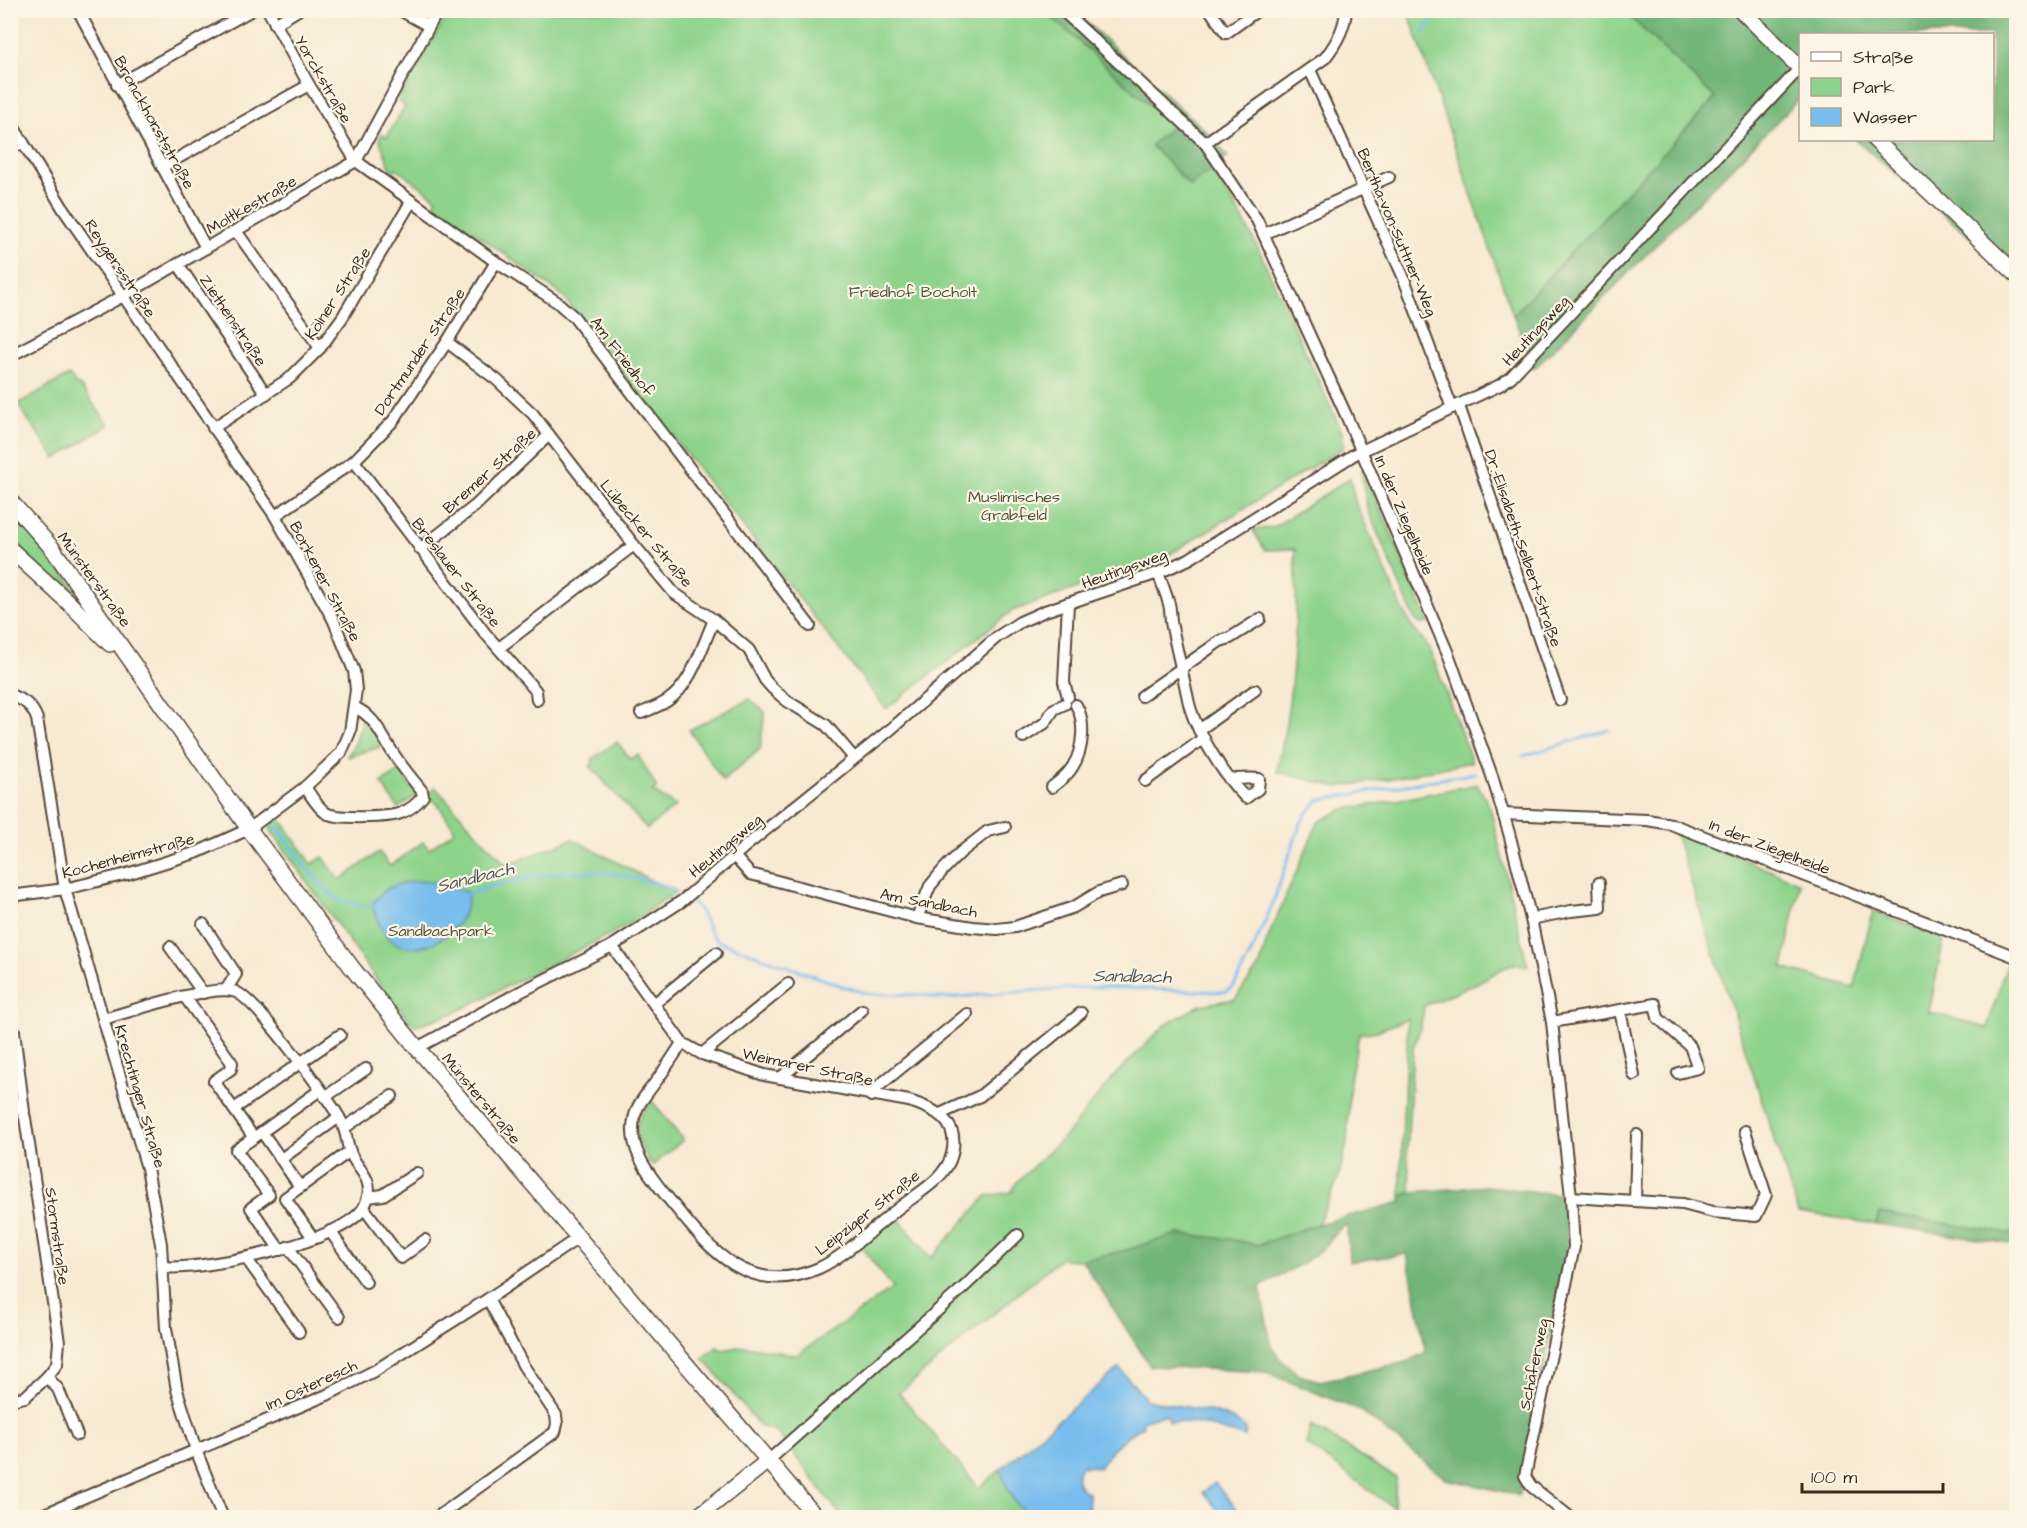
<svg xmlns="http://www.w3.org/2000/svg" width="2027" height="1528" font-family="'Architects Daughter',sans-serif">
	<rect width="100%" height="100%" fill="#fcf5e5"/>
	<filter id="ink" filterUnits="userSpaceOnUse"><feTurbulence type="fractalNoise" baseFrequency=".0167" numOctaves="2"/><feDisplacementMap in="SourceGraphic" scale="12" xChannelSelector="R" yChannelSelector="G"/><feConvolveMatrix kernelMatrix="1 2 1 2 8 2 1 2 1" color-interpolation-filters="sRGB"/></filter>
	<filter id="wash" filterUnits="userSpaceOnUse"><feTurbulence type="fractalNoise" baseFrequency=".008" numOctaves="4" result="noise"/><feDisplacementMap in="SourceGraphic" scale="24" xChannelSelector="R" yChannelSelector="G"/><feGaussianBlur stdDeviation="1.35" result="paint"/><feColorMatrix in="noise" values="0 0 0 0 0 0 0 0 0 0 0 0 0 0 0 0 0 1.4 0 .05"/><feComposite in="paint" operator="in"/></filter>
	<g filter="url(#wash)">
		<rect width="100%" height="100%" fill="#f8e9d2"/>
		<!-- green -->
		<g fill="#8ed38c" stroke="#647e55" stroke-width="1.5">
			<path d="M449 11H1045L1173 126 1151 145 1190 186 1211 168C1229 194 1244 220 1258 248L1343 434V448L1165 557 1012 611 886 709 562 295 434 204 437 199 396 168 392 173 379 138 381 134 387 137 405 106 398 101Z"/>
			<polygon points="1408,11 1624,11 1715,98 1513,315"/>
			<polygon points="69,375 75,383 81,387 109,425 56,459 17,404"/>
			<polygon points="1364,469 1429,623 1420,624 1414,618 1367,508 1361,471"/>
			<path d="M1350 478 1355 501 1401 606 1412 627 1429 647 1472 762 1394 778 1338 787 1277 772C1293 698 1299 625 1295 549L1265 550 1253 530 1274 527Z"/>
			<polygon points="10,507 31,528 99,621 11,542"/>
			<polygon points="750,699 765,712 760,749 723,781 689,730"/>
			<polygon points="363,719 367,719 383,746 347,757 355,743"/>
			<polygon points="617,742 630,759 638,755 657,788 652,791 676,806 647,829 590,766 594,762 592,759"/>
			<polygon points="400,771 417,795 398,808 381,783"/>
			<path d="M1477 784 1490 807 1528 967 1511 964 1475 984 1424 1006 1421 1026 1413 1049 1407 1151 1411 1192 1401 1197C1401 1156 1403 1116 1405 1075 1406 1056 1409 1038 1407 1019L1377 1031 1359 1034 1350 1079 1347 1144 1338 1179 1318 1224 1258 1245 1230 1239 1123 1251 1082 1260 1060 1259 899 1393 979 1488 1000 1470 1010 1493 1020 1507 1041 1517H842L776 1431 760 1426 703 1358 717 1347 722 1350 746 1346 797 1355 893 1288 860 1245 896 1215 931 1258 987 1196 1012 1192 1016 1183 1066 1135 1113 1077 1165 1025 1200 1005 1235 999 1260 965 1267 940 1318 822 1343 809 1377 804Z"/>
			<polygon points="435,787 506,865 573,839 654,882 677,891 626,926 456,1012 415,1026 386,993 271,831 270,825 279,817 312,864 323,857 340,880 379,852 390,866 423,842 429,849 455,830 437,803 426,796"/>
			<polygon points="1674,830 1800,883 1783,968 1854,988 1873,911 1944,938 1929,1012 1987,1028 2007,963 2016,967 2016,1220 2014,1234 1879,1213 1876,1224 1798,1212"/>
			<path d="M651 1100 683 1140 652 1166C645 1155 635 1139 637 1126 638 1118 647 1107 651 1100Z"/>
			<polygon points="1311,1425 1396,1478 1394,1508 1306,1444"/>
		</g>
		<!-- forest -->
		<g fill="#72b578" stroke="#56704b" stroke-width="1.5" fill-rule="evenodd">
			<polygon points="1045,11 1074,11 1209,134 1228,157 1190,186 1151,145 1173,126"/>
			<polygon points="1624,11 2016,11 2016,276 1856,140 1992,140 1992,34 1800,34 1800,98 1534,369 1513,315 1715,98"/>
			<path d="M1486 1186 1566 1195 1567 1249 1519 1495 1446 1479 1361 1411 1265 1372 1150 1366 1082 1260 1123 1251 1177 1234 1230 1239 1258 1245 1318 1224 1401 1202V1197L1411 1192ZM1347 1225 1349 1262 1407 1254 1426 1352 1409 1361 1344 1376 1320 1381 1299 1375 1279 1358 1271 1343 1260 1287C1283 1274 1309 1262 1327 1244 1335 1236 1337 1228 1347 1225Z"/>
			<polygon points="1879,1213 2013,1234 2016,1220 2016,1245 1876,1224"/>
		</g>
		<!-- water -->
		<g fill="#78bdee" stroke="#5a7486" stroke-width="1.5">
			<path d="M424 881 444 884 468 893C470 935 404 973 380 926 377 919 373 912 373 904 385 884 402 882 424 881Z"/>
			<path d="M1119 1368 1147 1400 1214 1412 1232 1419 1246 1429 1245 1437C1219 1429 1195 1420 1168 1422L1167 1414 1142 1421 1143 1426C1124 1436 1110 1450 1099 1468L1091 1466 1085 1467 1083 1465C1073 1475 1075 1488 1089 1493L1088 1517C1066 1518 1038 1521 1020 1507 1010 1499 1005 1481 1000 1470Z"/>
			<polygon points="1215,1483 1244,1517 1224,1517 1203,1492"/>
		</g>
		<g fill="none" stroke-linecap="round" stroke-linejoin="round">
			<!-- stream -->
			<g stroke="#78bdee" stroke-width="3">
				<polyline points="1424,32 1439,10"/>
				<polyline points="1523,756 1609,730"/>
				<path d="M274 826 279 829C294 849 317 887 338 899 350 905 363 905 376 906"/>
				<path d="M465 895C542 871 599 859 676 892"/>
				<path d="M693 902C705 913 706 932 718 941L842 986 869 994 925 995 936 998H947L1041 990 1101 987 1222 992 1227 991 1234 986 1252 951 1271 908 1300 825 1307 813 1319 800 1476 773"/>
			</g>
		</g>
	</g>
	<g filter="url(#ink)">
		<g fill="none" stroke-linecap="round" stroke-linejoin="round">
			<!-- street casing -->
			<g stroke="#574739" stroke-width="14">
				<g id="street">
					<polyline points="78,10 206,248"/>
					<polyline points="268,10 309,85 356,161 496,262 557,302 574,317 810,626"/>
					<polyline points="400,10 429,26"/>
					<polyline points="1062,10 1205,143 1257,220 1346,415 1449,656 1492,776 1509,833 1531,919 1552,1022 1571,1197 1574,1247 1525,1476 1531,1486 1571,1518"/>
					<polyline points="1210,10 1226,33 1258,10"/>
					<polyline points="275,24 298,10"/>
					<polyline points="1310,70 1403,276 1452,408"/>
					<polyline points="117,85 252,10"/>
					<polyline points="10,121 64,210 275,516 333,619 354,671 356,690 350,732 341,753 305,787 249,829 198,852 127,874 65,889 10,896"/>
					<path d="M1205 143 1325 58C1336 44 1345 29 1346 10"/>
					<polyline points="10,149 23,142"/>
					<polyline points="162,167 309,85"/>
					<polyline points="236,231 320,348"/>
					<polyline points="1264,234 1389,177"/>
					<polyline points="178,264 266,394"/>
					<polyline points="447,342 497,380 533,414 634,545 674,593 714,620 749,650 765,680 772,688 787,701 826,725 854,758"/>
					<polyline points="10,356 123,296 356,161 438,10"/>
					<polyline points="1459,406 1560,700"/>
					<polyline points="213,428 290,378 320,348 342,318 411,202"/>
					<polyline points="354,461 485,633 536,691 537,700"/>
					<polyline points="275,516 354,461 393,421 447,342 496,262"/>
					<polyline points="420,549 475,506 549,435"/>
					<path d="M1158 573C1162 583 1166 594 1169 604 1171 611 1170 619 1172 627 1177 651 1183 675 1188 699 1193 727 1225 778 1246 798L1258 789 1259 779C1248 777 1239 780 1229 779"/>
					<polyline points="499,648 634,545"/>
					<path d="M10 695C24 700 32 705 37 719L65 889 147 1168 161 1244 166 1328 177 1390 196 1450 223 1518"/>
					<polyline points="1142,696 1220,641 1230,638 1260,619"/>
					<polyline points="1068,697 1064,682 1068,603"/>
					<path d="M641 713C649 710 659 706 667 701 692 685 702 646 714 620"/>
					<polyline points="1199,730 1255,690"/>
					<polyline points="1023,737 1045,723 1054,709 1065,704"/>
					<polyline points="1145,781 1204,738"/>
					<path d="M305 787C311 795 317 807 326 813 336 819 389 818 401 813 409 810 418 803 423 796L422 791C412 779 402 767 393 753 381 735 375 716 354 707"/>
					<path d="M1052 787C1060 781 1068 775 1073 766 1083 750 1086 722 1076 705"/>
					<polyline points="1503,814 1647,820 1671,824 2016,957"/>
					<polyline points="734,856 750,874 758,876 917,918 973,927 997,929 1015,927 1074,907 1099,892 1122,885"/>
					<polyline points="917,918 930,886 944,869 961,852 988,831 1005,827"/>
					<polyline points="1531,919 1571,911 1600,908 1599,883"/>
					<polyline points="203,924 236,974 226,990"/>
					<path d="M612 946 682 1043 702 1054 764 1075 909 1101C935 1109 960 1121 952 1154 946 1180 914 1195 895 1211 875 1227 842 1258 819 1268 751 1298 711 1252 672 1203 650 1176 621 1144 638 1107 642 1099 649 1091 654 1084 664 1071 673 1057 682 1043"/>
					<polyline points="170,947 203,993"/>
					<polyline points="185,997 232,1063 231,1069 214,1081 254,1138"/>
					<polyline points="654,1004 716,953"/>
					<polyline points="1620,1011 1634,1075"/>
					<path d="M103 1019C129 1012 214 983 236 992 258 1002 325 1094 339 1117 347 1130 346 1141 350 1152 358 1172 377 1179 365 1205 349 1242 202 1271 163 1267"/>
					<polyline points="1552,1022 1655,1004 1658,1018 1690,1046 1698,1068 1678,1073"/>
					<polyline points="14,1031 24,1112"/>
					<polyline points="417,1048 520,992 612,946 682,901 747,845 891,729 997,637 1020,622 1045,611 1158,573 1189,559 1355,454 1500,385 1511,377 1800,68"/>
					<polyline points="702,1054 788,984"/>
					<polyline points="780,1078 862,1010"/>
					<polyline points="871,1096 875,1089 967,1014"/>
					<polyline points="325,1097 366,1069"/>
					<path d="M10 1103C18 1106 23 1110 25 1118L59 1342 57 1364 47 1377 58 1389 77 1435"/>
					<polyline points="234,1109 340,1035"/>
					<polyline points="940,1114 980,1096 1081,1013"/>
					<polyline points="344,1128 392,1096"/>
					<polyline points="262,1132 236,1150 269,1195 251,1208 280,1250"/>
					<polyline points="281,1159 339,1117"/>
					<polyline points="300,1187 262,1132 320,1090"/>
					<polyline points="368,1197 383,1195 417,1173"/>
					<polyline points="1571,1197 1683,1204 1713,1212 1756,1216 1766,1195 1745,1131"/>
					<polyline points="1635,1201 1637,1135"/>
					<polyline points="364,1208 401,1258 425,1240"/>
					<polyline points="330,1231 366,1282"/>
					<polyline points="313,1238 285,1198 350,1151"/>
					<polyline points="288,1247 339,1317"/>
					<polyline points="246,1258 299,1332"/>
					<polyline points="10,1400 25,1397 47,1377"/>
					<polyline points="769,1460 963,1288 1018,1235"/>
					<polyline points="35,1518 327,1395 376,1370 488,1299 578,1238"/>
					<polyline points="436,1518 555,1432 557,1424 556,1415 523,1365 488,1299"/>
				</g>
			</g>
			<!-- secondary casing -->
			<g stroke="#574739" stroke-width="18">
				<g id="secondary">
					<polyline points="1741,10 1800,68"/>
					<polyline points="1875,140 2016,274"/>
					<polyline points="10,501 52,548 249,829 353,969 417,1048 817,1518"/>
					<polyline points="10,549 68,602 110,644"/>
					<polyline points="696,1518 769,1460"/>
				</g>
			</g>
			<!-- street -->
			<use href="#street" stroke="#fff" stroke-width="10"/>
			<!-- secondary -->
			<use href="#secondary" stroke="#fff" stroke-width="15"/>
		</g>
	</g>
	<g text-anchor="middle" stroke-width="4.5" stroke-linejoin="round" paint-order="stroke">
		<!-- street labels -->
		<g font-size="16" fill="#3b2a1e" stroke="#fcf5e5">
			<text transform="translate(324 79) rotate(60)" y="6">Yorckstraße</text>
			<text transform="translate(155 122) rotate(61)" y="6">Bronckhorststraße</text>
			<text transform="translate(251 204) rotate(-30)" y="6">Moltkestraße</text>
			<text transform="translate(1398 232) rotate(67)" y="6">Bertha-von-Suttner-Weg</text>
			<text transform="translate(121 268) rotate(56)" y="6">Reygersstraße</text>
			<text transform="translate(337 293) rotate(-57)" y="6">Kölner Straße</text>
			<text transform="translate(234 320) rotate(56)" y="6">Ziethenstraße</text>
			<text transform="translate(1535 330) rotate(-47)" y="6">Heutingsweg</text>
			<text transform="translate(419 351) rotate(-56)" y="6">Dortmunder Straße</text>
			<text transform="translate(623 356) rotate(53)" y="6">Am Friedhof</text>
			<text transform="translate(489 470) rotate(-42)" y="6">Bremer Straße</text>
			<text transform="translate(1405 515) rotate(67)" y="6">In der Ziegelheide</text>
			<text transform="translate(647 533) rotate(50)" y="6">Lübecker Straße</text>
			<text transform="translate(1524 548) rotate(71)" y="6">Dr.-Elisabeth-Selbert-Straße</text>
			<text transform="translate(1124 568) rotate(-20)" y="6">Heutingsweg</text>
			<text transform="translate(457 572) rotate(52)" y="6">Breslauer Straße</text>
			<text transform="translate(95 579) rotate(54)" y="6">Münsterstraße</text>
			<text transform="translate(326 581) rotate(62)" y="6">Borkener Straße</text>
			<text transform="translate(725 845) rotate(-40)" y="6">Heutingsweg</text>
			<text transform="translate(1770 846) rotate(21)" y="6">In der Ziegelheide</text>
			<text transform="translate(128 855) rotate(-15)" y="6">Kochenheimstraße</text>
			<text transform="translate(929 902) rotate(11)" y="6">Am Sandbach</text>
			<text transform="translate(808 1066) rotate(12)" y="6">Weimarer Straße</text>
			<text transform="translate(141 1096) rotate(74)" y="6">Krechtinger Straße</text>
			<text transform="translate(482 1098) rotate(50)" y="6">Münsterstraße</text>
			<text transform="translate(867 1212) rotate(-38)" y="6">Leipziger Straße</text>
			<text transform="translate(58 1236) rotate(82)" y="6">Stormstraße</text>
			<text transform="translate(1533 1364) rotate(-78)" y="6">Schäferweg</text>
			<text transform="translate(311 1384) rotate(-25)" y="6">Im Osteresch</text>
		</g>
		<!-- park labels -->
		<g font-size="16" fill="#50543a" stroke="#fcf5e5">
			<text x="913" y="297">Friedhof Bocholt</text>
			<text x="1014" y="502">Muslimisches<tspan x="1014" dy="18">Grabfeld</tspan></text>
			<text x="441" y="936">Sandbachpark</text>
		</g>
		<!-- water labels -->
		<g font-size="18" font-style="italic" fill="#4d565c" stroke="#fcf5e5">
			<text transform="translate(475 877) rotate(-14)" y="6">Sandbach</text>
			<text transform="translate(1132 976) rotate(1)" y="6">Sandbach</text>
		</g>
	</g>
	<!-- margin -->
	<rect width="2027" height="1528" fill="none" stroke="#fcf5e5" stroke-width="36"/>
	<!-- legend -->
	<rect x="1799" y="33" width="195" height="108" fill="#fcf5e5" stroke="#afa495" stroke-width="1.5"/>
	<rect x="1811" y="52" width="30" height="9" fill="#ffffff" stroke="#afa495" stroke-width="1.5"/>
	<text x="1853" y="63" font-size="18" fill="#3b2a1e">Straße</text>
	<rect x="1811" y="78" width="30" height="18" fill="#8ed38c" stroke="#afa495" stroke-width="1.5"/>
	<text x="1853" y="93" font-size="18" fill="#3b2a1e">Park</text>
	<rect x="1811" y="108" width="30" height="18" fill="#78bdee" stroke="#afa495" stroke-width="1.5"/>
	<text x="1853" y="123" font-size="18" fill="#3b2a1e">Wasser</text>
	<!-- scale -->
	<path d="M1802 1483v9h141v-9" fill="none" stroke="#3b2a1e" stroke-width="3"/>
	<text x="1811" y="1483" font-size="18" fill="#3b2a1e" stroke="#fcf5e5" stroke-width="4.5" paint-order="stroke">100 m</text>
</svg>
